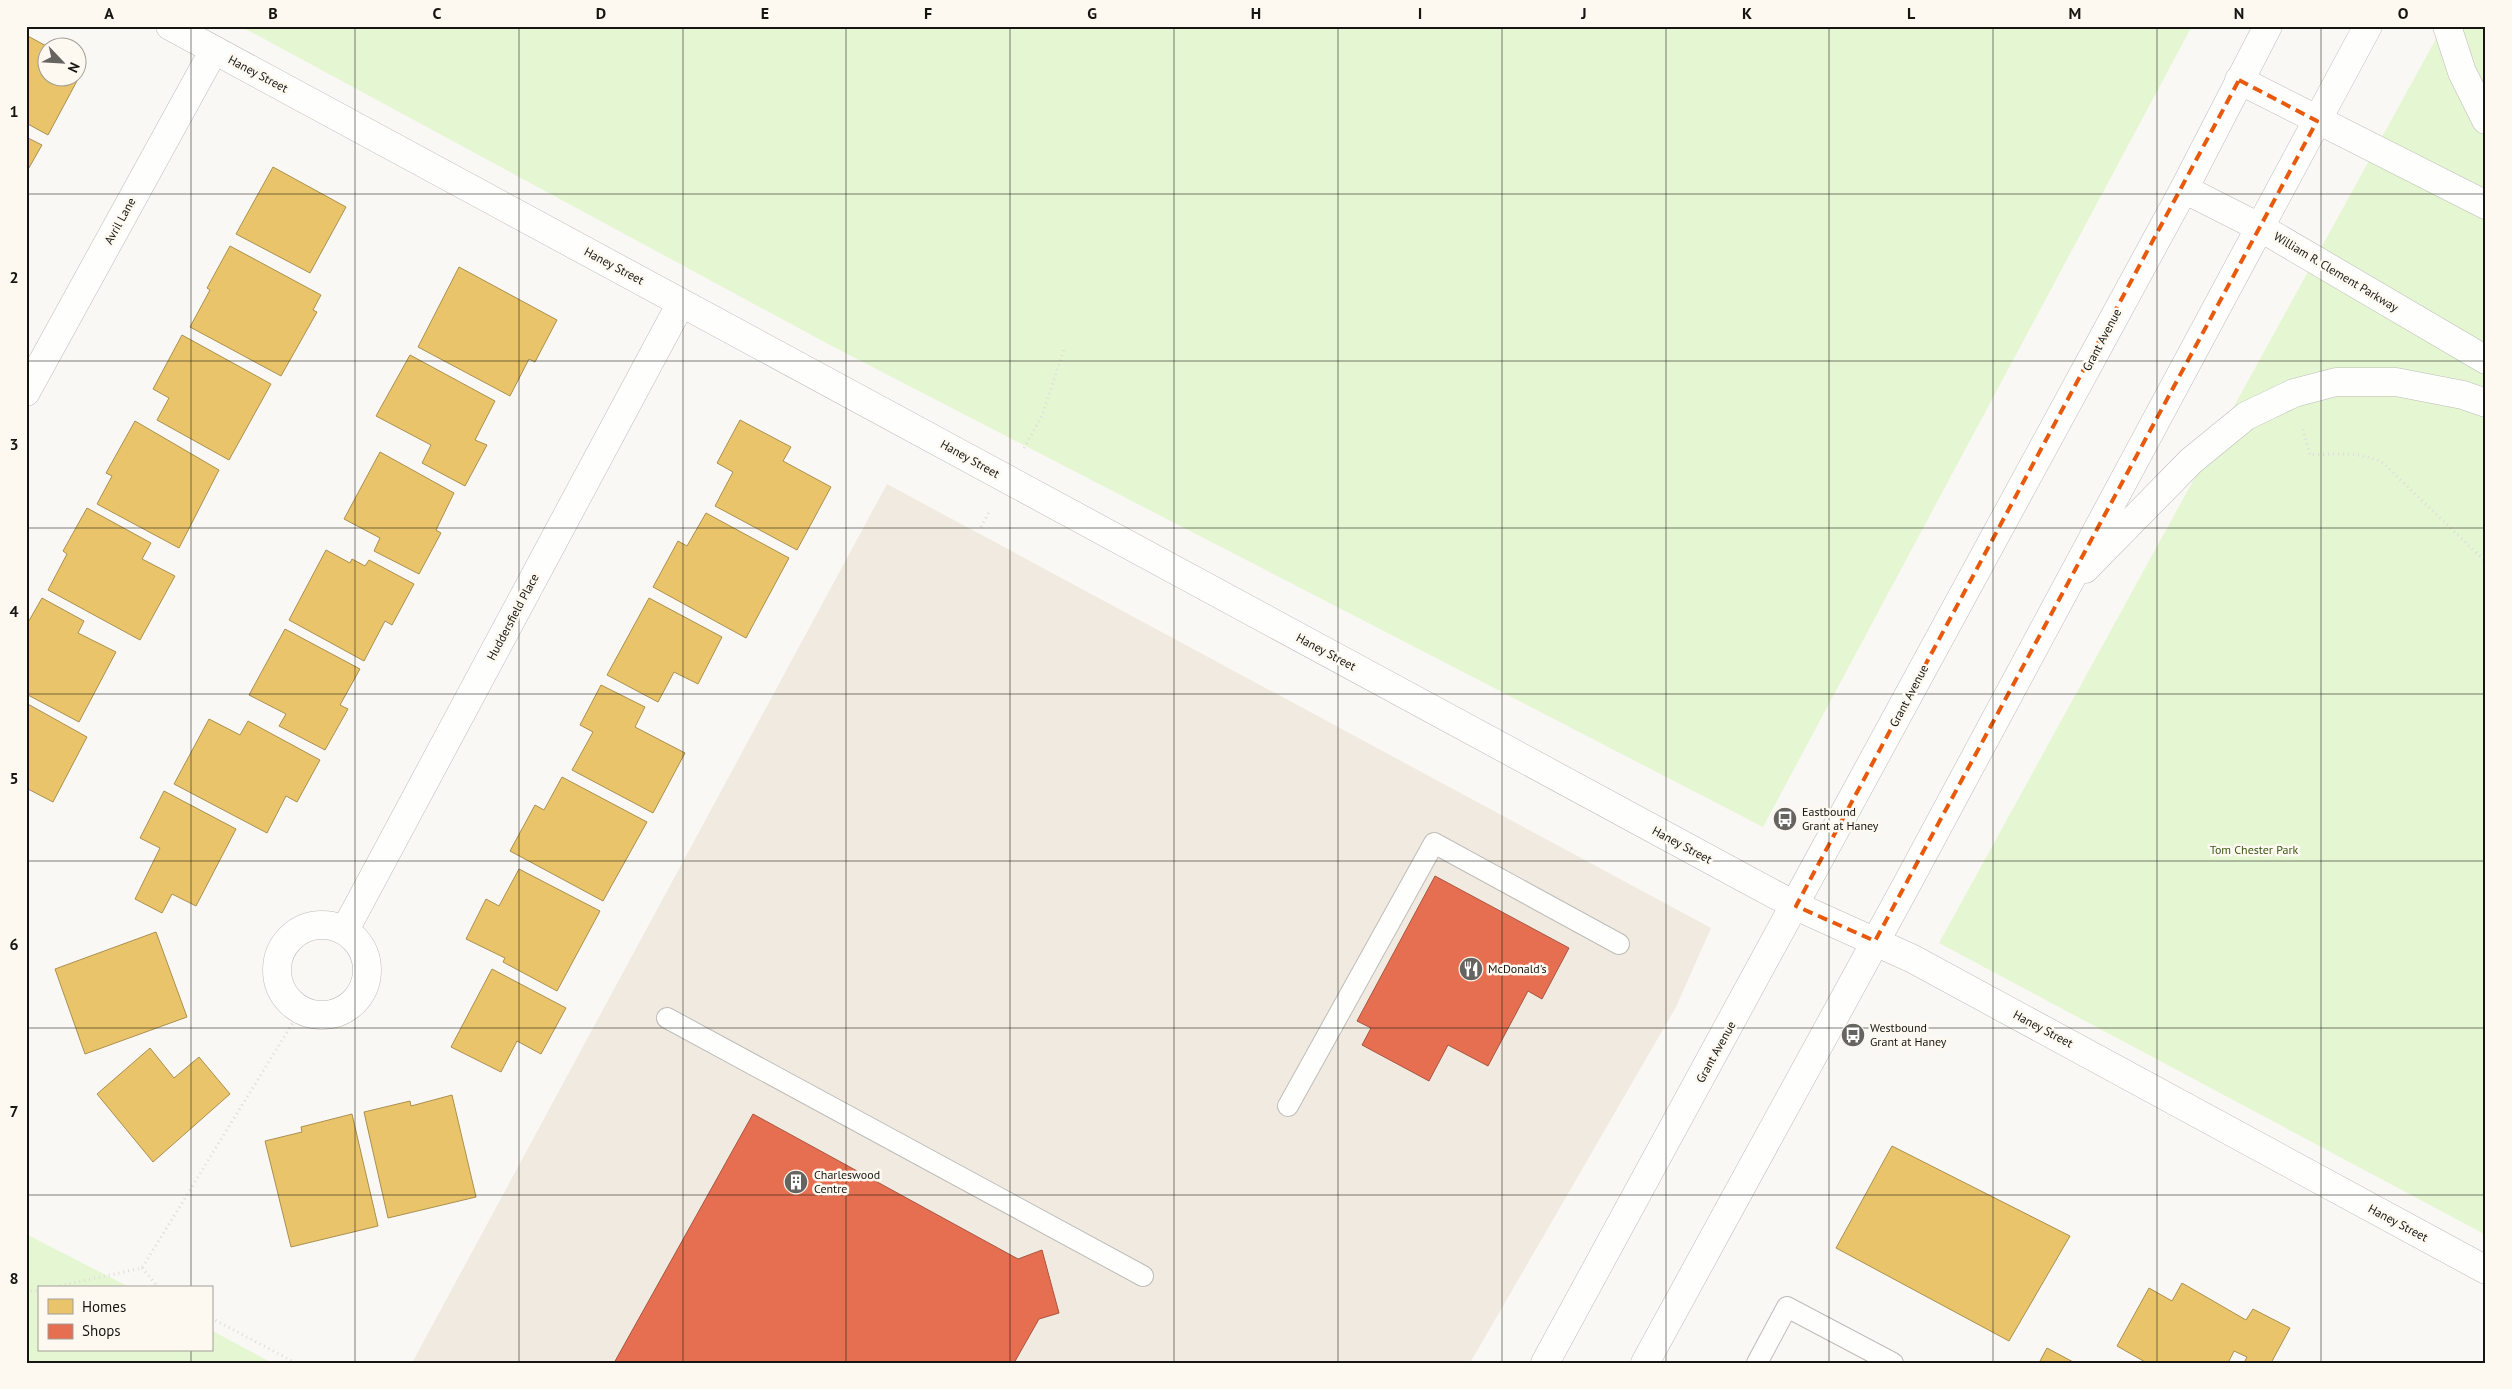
<svg xmlns="http://www.w3.org/2000/svg" width="2512" height="1389" font-family="'PT Sans',sans-serif">
	<rect width="100%" height="100%" fill="#faf8f4"/>
	<!-- built -->
	<polygon fill="#f1eae0" points="887,484 1711,928 1676,1007 1470,1363 412,1363"/>
	<!-- green -->
	<g fill="#e5f6d2">
		<polygon points="240,26 2192,26 1763,827 828,344"/>
		<polygon points="2443,26 2486,26 2486,1235 1939,943"/>
		<polygon points="26,1234 131,1288 39,1288 39,1350 211,1350 211,1330 272,1363 26,1363"/>
	</g>
	<!-- homes -->
	<g fill="#e9c46a" stroke="#aa904f">
		<polygon points="26,35 50,48 48,48 48,78 78,78 78,62 85,66 48,135 26,123"/>
		<polygon points="26,137 42,145 26,173"/>
		<polygon points="273,167 346,207 310,273 236,234"/>
		<polygon points="230,246 321,295 313,310 317,312 281,376 190,327 210,290 207,288"/>
		<polygon points="459,267 557,320 535,362 529,359 510,396 418,347"/>
		<polygon points="182,335 271,384 229,460 157,420 169,398 153,389"/>
		<polygon points="410,355 495,401 475,440 487,445 465,486 422,463 431,445 376,416"/>
		<polygon points="740,420 791,447 783,461 831,487 797,550 715,506 733,472 717,463"/>
		<polygon points="135,421 219,470 179,548 97,504 112,476 106,473"/>
		<polygon points="380,452 454,493 436,530 441,533 419,574 374,551 380,538 344,519"/>
		<polygon points="87,508 151,543 142,559 175,576 140,640 48,590 67,554 63,551"/>
		<polygon points="706,513 789,558 746,638 653,587 678,541 687,546"/>
		<polygon points="326,550 350,563 352,559 365,566 369,560 414,584 392,625 385,621 364,661 289,620"/>
		<polygon points="42,598 84,621 78,633 116,652 79,722 26,694 26,626"/>
		<polygon points="649,598 722,637 698,684 674,672 658,702 607,675"/>
		<polygon points="285,629 360,669 340,705 348,709 325,750 279,726 286,714 249,695"/>
		<polygon points="601,685 645,707 635,727 685,753 653,813 572,770 593,732 580,725"/>
		<polygon points="26,703 87,737 53,802 26,788"/>
		<polygon points="209,719 240,735 248,721 320,760 297,802 286,796 267,833 174,784"/>
		<polygon points="562,777 647,822 603,901 510,851 535,805 544,810"/>
		<polygon points="164,791 236,829 196,906 172,894 162,913 135,899 160,848 140,838"/>
		<polygon points="519,869 600,911 557,991 503,962 505,958 466,939 486,899 499,906"/>
		<polygon points="156,932 187,1017 85,1054 55,969"/>
		<polygon points="492,969 566,1008 541,1054 517,1041 501,1072 451,1047"/>
		<polygon points="150,1048 174,1078 199,1057 230,1094 153,1162 97,1094"/>
		<polygon points="452,1095 476,1197 388,1218 364,1112 410,1101 411,1106"/>
		<polygon points="352,1114 378,1226 291,1247 265,1141 302,1132 301,1127"/>
		<polygon points="1892,1146 2070,1236 2009,1341 1836,1248"/>
		<polygon points="2182,1283 2246,1320 2253,1309 2290,1328 2271,1363 2244,1363 2247,1357 2234,1351 2228,1363 2147,1363 2117,1346 2149,1288 2172,1301"/>
		<polygon points="2047,1348 2075,1363 2039,1363"/>
	</g>
	<!-- shops -->
	<g fill="#e76f51" stroke="#a8543e">
		<polygon points="1435,876 1569,948 1542,999 1528,991 1488,1066 1448,1045 1429,1081 1362,1045 1371,1028 1357,1021"/>
		<polygon points="753,1114 1018,1259 1042,1250 1059,1313 1039,1319 1014,1363 614,1363"/>
	</g>
	<g fill="none" stroke-linecap="round" stroke-linejoin="round">
		<!-- service casing -->
		<g stroke="#bebcb9" stroke-width="22">
			<g id="service">
				<polyline points="667,1018 1143,1276"/>
				<polyline points="1288,1106 1434,843 1619,944"/>
				<polyline points="1757,1363 1787,1307 1893,1363"/>
			</g>
		</g>
		<!-- minor casing -->
		<g stroke="#bebcb9" stroke-width="29">
			<g id="minor">
				<polyline points="170,26 1744,878 1796,906 1913,959 2486,1270"/>
				<polyline points="26,392 214,50"/>
				<circle cx="322" cy="970" r="45"/>
				<polyline points="345,930 681,303"/>
			</g>
		</g>
		<!-- secondary casing -->
		<g stroke="#bebcb9" stroke-width="29">
			<g id="secondary">
				<polyline points="2447,26 2462,72 2486,120"/>
				<polyline points="2239,80 2486,205"/>
				<polyline points="2184,189 2261,228 2486,360"/>
				<polyline points="2085,569 2191,461 2246,416 2294,393 2336,382 2396,382 2463,395 2486,403"/>
				<polyline points="1545,1363 2184,189 2268,26"/>
				<polyline points="1645,1363 1907,884 2368,26"/>
			</g>
		</g>
		<!-- path -->
		<g stroke="#dddcda" stroke-width="3" stroke-dasharray="1 4" stroke-linecap="butt">
			<path d="M2303 429 2310 455C2336 454 2360 451 2383 463L2486 562"/>
			<polyline points="1024,448 1042,416 1064,349"/>
			<polyline points="981,527 989,512"/>
			<polyline points="142,1268 159,1288"/>
			<polyline points="50,1288 142,1268 300,1011"/>
			<polyline points="26,1292 39,1290"/>
			<polyline points="211,1318 296,1363"/>
		</g>
		<!-- service -->
		<use href="#service" stroke="#fefefd" stroke-width="20"/>
		<!-- minor -->
		<use href="#minor" stroke="#fefefd" stroke-width="28"/>
		<!-- secondary -->
		<use href="#secondary" stroke="#fefefd" stroke-width="28"/>
	</g>
	<!-- marked area -->
	<path fill="none" stroke="#e8590c" stroke-width="4" stroke-dasharray="10 6" stroke-linejoin="round" d="M2239 80 2317 121 1875 941 1796 906Z"/>
	<!-- grid -->
	<path fill="none" stroke="#161511" stroke-width="1" stroke-opacity="0.55" d="M191 26V1288M355 26V1363M519 26V1363M683 26V1363M846 26V1363M1010 26V1363M1174 26V1363M1338 26V1363M1502 26V1363M1666 26V1363M1829 26V1363M1993 26V1363M2157 26V1363M2321 26V1363M26 194H2486M26 361H2486M26 528H2486M26 694H2486M26 861H2486M26 1028H2486M26 1195H2486M191 1350V1363"/>
	<!-- icons -->
	<defs>
		<g id="bus-disc" transform="scale(1.25)"><circle r="9.5" fill="#666460" stroke="#fef9f0"/><path d="M-5-6H5V4H4V6H2V4H-2V6H-4V4H-5ZM-3.5-4V0h7V-4ZM-3.5 1.2v1.5H-2V1.2ZM2 1.2v1.5H3.5V1.2Z" fill="#fff"/></g>
		<g id="restaurant-disc" transform="scale(1.25)"><circle r="9.5" fill="#666460" stroke="#fef9f0"/><path d="M-5-6h1v4h1v-4h1v4h1v-4h1v5L-1.5 .5V6h-2V.5L-5-1ZM5-6V6H3V1.5H1.5Q1.5-4 5-6Z" fill="#fff"/></g>
		<g id="building-disc" transform="scale(1.25)"><circle r="9.5" fill="#666460" stroke="#fef9f0"/><path d="M-4-6H4V6H1V3H-1V6H-4ZM-2.5-4.3h1.7v1.8h-1.7ZM.8-4.3h1.7v1.8H.8ZM-2.5-1h1.7V.8h-1.7ZM.8-1h1.7V.8H.8Z" fill="#fff"/></g>
	</defs>
	<g fill-rule="evenodd">
		<use href="#bus-disc" x="1785" y="819"/>
		<use href="#restaurant-disc" x="1471" y="969"/>
		<use href="#bus-disc" x="1853" y="1035"/>
		<use href="#building-disc" x="796" y="1182"/>
	</g>
	<g text-anchor="middle" stroke-width="5" stroke-linejoin="round" paint-order="stroke">
		<!-- street labels -->
		<g font-size="12" fill="#161511" stroke="#fef9f0">
			<text transform="translate(258 74) rotate(28)" y="4">Haney Street</text>
			<text transform="translate(120 221) rotate(-61)" y="4">Avril Lane</text>
			<text transform="translate(614 266) rotate(28)" y="4">Haney Street</text>
			<text transform="translate(2336 272) rotate(31)" y="4">William R. Clement Parkway</text>
			<text transform="translate(2102 340) rotate(-62)" y="4">Grant Avenue</text>
			<text transform="translate(970 459) rotate(29)" y="4">Haney Street</text>
			<text transform="translate(513 617) rotate(-62)" y="4">Huddersfield Place</text>
			<text transform="translate(1326 652) rotate(28)" y="4">Haney Street</text>
			<text transform="translate(1909 696) rotate(-62)" y="4">Grant Avenue</text>
			<text transform="translate(1682 845) rotate(28)" y="4">Haney Street</text>
			<text transform="translate(2043 1029) rotate(28)" y="4">Haney Street</text>
			<text transform="translate(1716 1052) rotate(-61)" y="4">Grant Avenue</text>
			<text transform="translate(2398 1223) rotate(28)" y="4">Haney Street</text>
		</g>
		<!-- poi labels -->
		<g font-size="12" fill="#161511" stroke="#fef9f0" text-anchor="start">
			<text x="1802" y="816">Eastbound<tspan x="1802" dy="14">Grant at Haney</tspan></text>
			<text x="1488" y="973">McDonald's</text>
			<text x="1870" y="1032">Westbound<tspan x="1870" dy="14">Grant at Haney</tspan></text>
			<text x="814" y="1179">Charleswood<tspan x="814" dy="14">Centre</tspan></text>
		</g>
		<!-- park labels -->
		<g font-size="12" fill="#3a5817" stroke="#fef9f0">
			<text x="2254" y="854">Tom Chester Park</text>
		</g>
	</g>
	<!-- border -->
	<rect width="2512" height="1389" fill="none" stroke="#fef9f0" stroke-width="55"/>
	<!-- legend -->
	<rect x="38" y="1286" width="175" height="65" fill="#fef9f0" stroke="#a19e97"/>
	<rect x="48" y="1299" width="25" height="15" fill="#e9c46a" stroke="#a19e97"/>
	<text x="82" y="1312" font-size="15" fill="#161511">Homes</text>
	<rect x="48" y="1324" width="25" height="15" fill="#e76f51" stroke="#a19e97"/>
	<text x="82" y="1336" font-size="15" fill="#161511">Shops</text>
	<!-- north arrow -->
	<g transform="translate(62 62) rotate(115)"><circle r="24" fill="#fef9f0" stroke="#a19e97"/>
	<path d="M0-4L9 19L0 12L-9 19Z" fill="#666460"/>
	<text y="-8" font-size="14" font-weight="bold" text-anchor="middle" fill="#161511">N</text>
	</g>
	<rect x="28" y="28" width="2456" height="1334" fill="none" stroke="#161511" stroke-width="2"/>
	<g font-size="16" text-anchor="middle" font-weight="bold" fill="#161511">
		<text x="109" y="19">A</text>
		<text x="273" y="19">B</text>
		<text x="437" y="19">C</text>
		<text x="601" y="19">D</text>
		<text x="765" y="19">E</text>
		<text x="928" y="19">F</text>
		<text x="1092" y="19">G</text>
		<text x="1256" y="19">H</text>
		<text x="1420" y="19">I</text>
		<text x="1584" y="19">J</text>
		<text x="1747" y="19">K</text>
		<text x="1911" y="19">L</text>
		<text x="2075" y="19">M</text>
		<text x="2239" y="19">N</text>
		<text x="2403" y="19">O</text>
		<text x="14" y="117">1</text>
		<text x="14" y="283">2</text>
		<text x="14" y="450">3</text>
		<text x="14" y="617">4</text>
		<text x="14" y="784">5</text>
		<text x="14" y="950">6</text>
		<text x="14" y="1117">7</text>
		<text x="14" y="1284">8</text>
	</g>
</svg>
